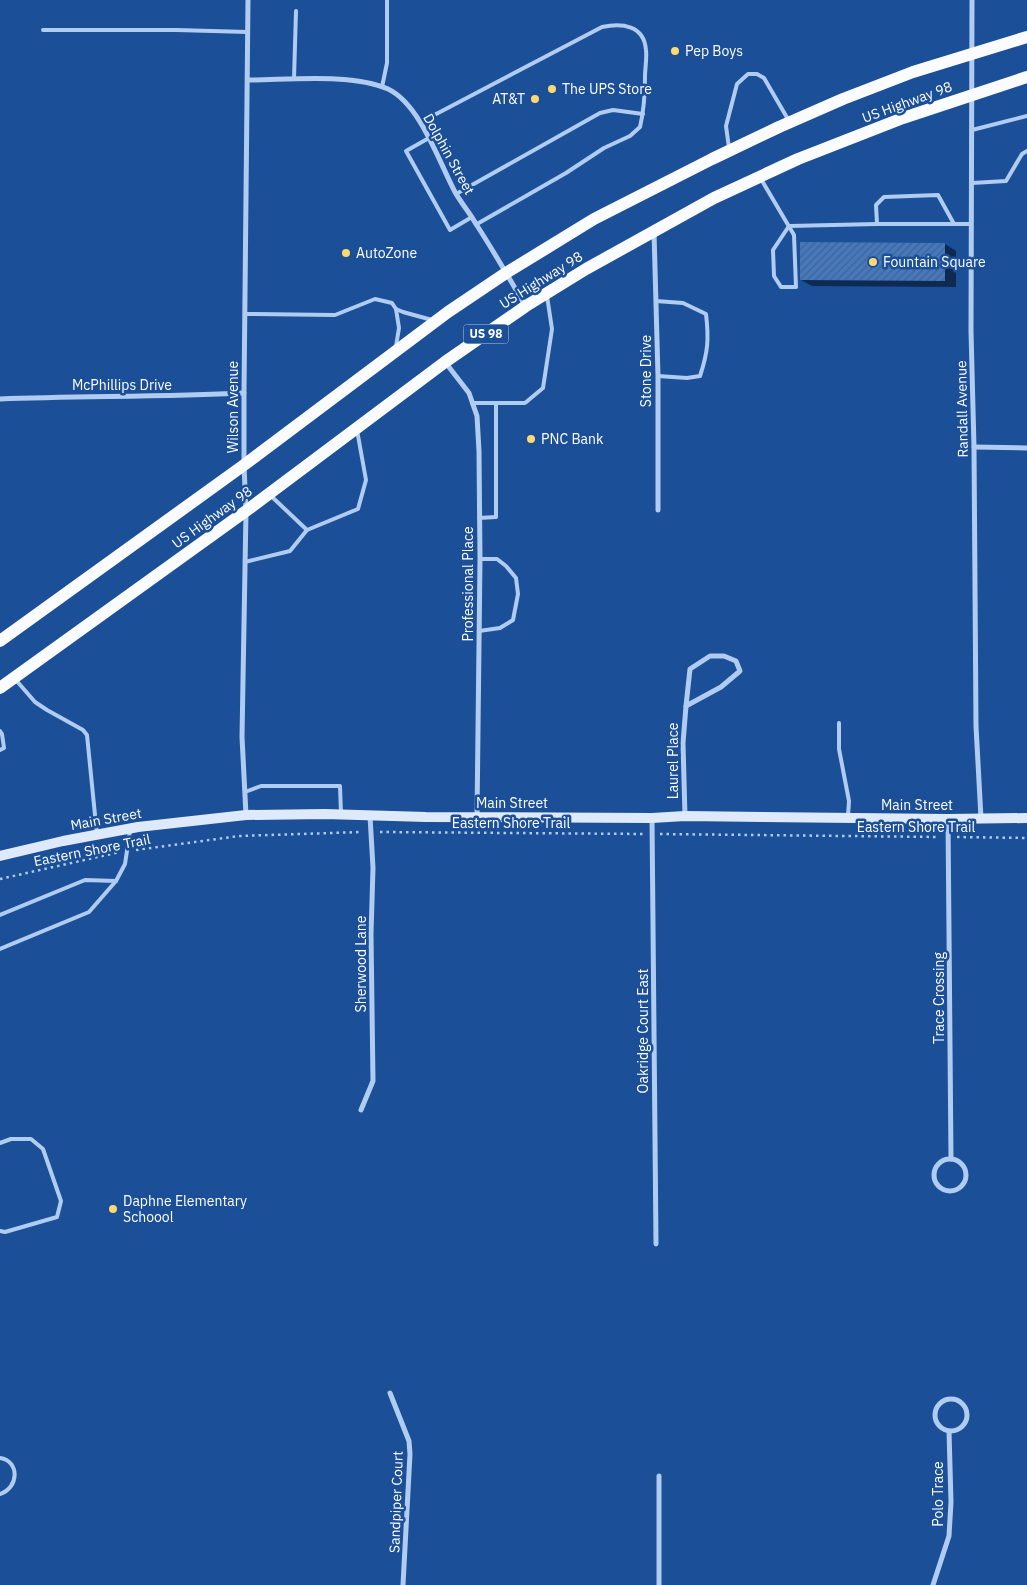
<svg xmlns="http://www.w3.org/2000/svg" width="1027" height="1585" font-family="'IBM Plex Sans',sans-serif">
	<defs>
		<pattern id="building-hatch" width="6" height="6" patternUnits="userSpaceOnUse" patternTransform="scale(1.25)"><rect width="6" height="6" fill="#4478bf"/><path d="M-1 1l2-2M0 6l6-6M5 7l2-2" fill="none" stroke="#486286"/></pattern>
	</defs>
	<rect width="100%" height="100%" fill="#1b4f98"/>
	<!-- shadow -->
	<polygon fill="#0007" points="801,243 945,244 956,251 956,287 812,286 801,280"/>
	<!-- building -->
	<polygon fill="url(#building-hatch)" points="800,242 945,243 945,281 800,280"/>
	<g fill="none" stroke-linecap="round" stroke-linejoin="round">
		<!-- path -->
		<g stroke="#b0ccf0" stroke-width="2.5" stroke-dasharray="2.5 4" stroke-linecap="butt">
			<polyline points="380,832 644,834"/>
			<polyline points="660,834 939,837"/>
			<polyline points="957,837 1027,838"/>
			<polyline points="136,850 239,836 362,832"/>
			<polyline points="0,879 120,852"/>
		</g>
		<!-- lane -->
		<g stroke="#b0ccf0" stroke-width="4">
			<polyline points="43,30 176,30 248,32"/>
			<polyline points="294,79 296,11"/>
			<polyline points="382,87 387,63 387,0"/>
			<path d="M421 122 602 27C622 23 644 25 646 50 647 59 645 68 645 77 645 94 644 110 640 127L630 136 604 148 566 173 477 224"/>
			<polyline points="972,130 1027,116"/>
			<polyline points="429,138 406,151 450,230 472,217"/>
			<polyline points="729,148 726,126 737,84 748,74 757,74 764,78 789,121"/>
			<polyline points="761,179 794,235 796,287 781,287 774,276 773,250 789,226 877,224"/>
			<polyline points="972,183 1006,181 1022,154 1027,151"/>
			<polyline points="456,194 600,113 613,110 643,114"/>
			<polyline points="954,224 877,224 876,205 884,197 938,195 954,224 971,224"/>
			<path d="M656 301 683 303 706 314C709 339 708 352 700 376L687 378 658 376"/>
			<polyline points="396,309 399,328 396,346"/>
			<polyline points="245,314 335,315 375,299 392,303 396,309 403,312 432,320"/>
			<polyline points="472,403 525,403 543,388 552,329 547,296"/>
			<polyline points="270,495 307,530 358,509 366,480 357,430"/>
			<polyline points="479,518 496,517 496,403"/>
			<polyline points="245,562 290,551 307,530"/>
			<polyline points="479,631 500,628 513,620 518,594 516,578 506,566 497,559 480,559"/>
			<polyline points="15,679 35,702 47,710 83,730 87,735 97,835"/>
			<polyline points="839,723 839,749 849,801 848,816"/>
			<polyline points="0,731 2,734 4,748 0,750"/>
			<polyline points="245,792 261,786 340,786 341,814"/>
			<polyline points="0,915 85,880 116,881"/>
			<polyline points="0,949 89,912 116,881 125,864 130,831"/>
			<polyline points="0,1143 11,1139 31,1139 43,1149 61,1201 57,1217 5,1232 0,1231"/>
			<path d="M0 1458C20 1461 19 1488 0 1494"/>
		</g>
		<!-- street -->
		<g stroke="#b0ccf0" stroke-width="5">
			<polyline points="972,0 971,331 974,447 976,726 981,818"/>
			<path d="M248 80C287 80 352 73 388 89 420 104 439 162 455 192 461 203 470 213 476 224 493 250 509 278 525 305"/>
			<polyline points="654,232 658,376 658,510"/>
			<polyline points="445,362 469,393 477,416 479,451 480,559 477,817"/>
			<path d="M0 399C81 396 163 397 244 393"/>
			<polyline points="974,447 1027,448"/>
			<polygon points="710,656 724,656 736,661 740,671 721,687 686,706 690,669"/>
			<polyline points="246,815 242,737 246,511 244,465 244,393 248,0"/>
			<polyline points="685,816 683,743 686,706"/>
			<polyline points="652,818 656,1244"/>
			<polyline points="948,819 951,1159"/>
			<polyline points="361,1110 373,1081 371,934 373,868 370,816"/>
			<circle cx="950" cy="1175" r="16"/>
			<polyline points="390,1393 409,1441 410,1454 403,1585"/>
			<circle cx="951" cy="1415" r="16"/>
			<polyline points="659,1585 659,1476"/>
			<polyline points="933,1585 949,1536 951,1502 949,1431"/>
		</g>
		<!-- secondary -->
		<polyline stroke="#deeafb" stroke-width="10" points="0,856 63,841 138,827 246,815 325,814 426,817 652,818 685,816 948,819 1027,818"/>
		<!-- primary -->
		<g stroke="#fafcff" stroke-width="12">
			<polyline points="0,641 244,465 448,312 506,273 594,219 712,159 779,127 843,99 913,72 1027,37"/>
			<polyline points="0,688 246,511 445,362 526,306 586,269 714,198 798,159 903,118 1027,77"/>
		</g>
	</g>
	<!-- markers -->
	<g fill="#ffd970" stroke="#1b4f98" stroke-width="2">
		<circle cx="675" cy="51" r="5"/>
		<circle cx="552" cy="89" r="5"/>
		<circle cx="535" cy="99" r="5"/>
		<circle cx="346" cy="253" r="5"/>
		<circle cx="873" cy="262" r="5"/>
		<circle cx="531" cy="439" r="5"/>
		<circle cx="113" cy="1209" r="5"/>
	</g>
	<g text-anchor="middle" stroke-width="5" stroke-linejoin="round" paint-order="stroke">
		<!-- shield labels -->
		<rect fill="#1b4f98" stroke="#bbcae0" stroke-width="1" x="463.5" y="324.5" width="45" height="19" rx="4"/>
		<g font-size="12" font-weight="bold" fill="#fff">
			<text x="486" y="338">US 98</text>
		</g>
		<!-- poi labels -->
		<g font-size="14" fill="#fff" stroke="#1b4f98" text-anchor="start">
			<text x="685" y="56">Pep Boys</text>
			<text x="562" y="94">The UPS Store</text>
			<text x="525" y="104" text-anchor="end">AT&amp;T</text>
			<text x="356" y="258">AutoZone</text>
			<text x="883" y="267">Fountain Square</text>
			<text x="541" y="444">PNC Bank</text>
			<text x="123" y="1206">Daphne Elementary<tspan x="123" dy="16">Schoool</tspan></text>
		</g>
		<!-- street labels -->
		<g font-size="14" fill="#fff" stroke="#1b4f98">
			<text transform="translate(907 102) rotate(-20)" y="5">US Highway 98</text>
			<text transform="translate(449 154) rotate(61)" y="5">Dolphin Street</text>
			<text transform="translate(541 280) rotate(-32)" y="5">US Highway 98</text>
			<text transform="translate(646 371) rotate(-90)" y="5">Stone Drive</text>
			<text x="122" y="390">McPhillips Drive</text>
			<text transform="translate(233 407) rotate(-90)" y="5">Wilson Avenue</text>
			<text transform="translate(962 409) rotate(-91)" y="5">Randall Avenue</text>
			<text transform="translate(212 517) rotate(-36)" y="5">US Highway 98</text>
			<text transform="translate(468 584) rotate(-90)" y="5">Professional Place</text>
			<text transform="translate(673 761) rotate(-90)" y="5">Laurel Place</text>
			<text x="512" y="808">Main Street</text>
			<text x="917" y="810">Main Street</text>
			<text transform="translate(106 819) rotate(-10)" y="5">Main Street</text>
			<text x="511" y="828">Eastern Shore Trail</text>
			<text x="916" y="832">Eastern Shore Trail</text>
			<text transform="translate(92 850) rotate(-11)" y="5">Eastern Shore Trail</text>
			<text transform="translate(361 964) rotate(-90)" y="5">Sherwood Lane</text>
			<text transform="translate(939 998) rotate(-90)" y="5">Trace Crossing</text>
			<text transform="translate(643 1031) rotate(-90)" y="5">Oakridge Court East</text>
			<text transform="translate(938 1494) rotate(-90)" y="5">Polo Trace</text>
			<text transform="translate(396 1502) rotate(-88)" y="5">Sandpiper Court</text>
		</g>
	</g>
</svg>
